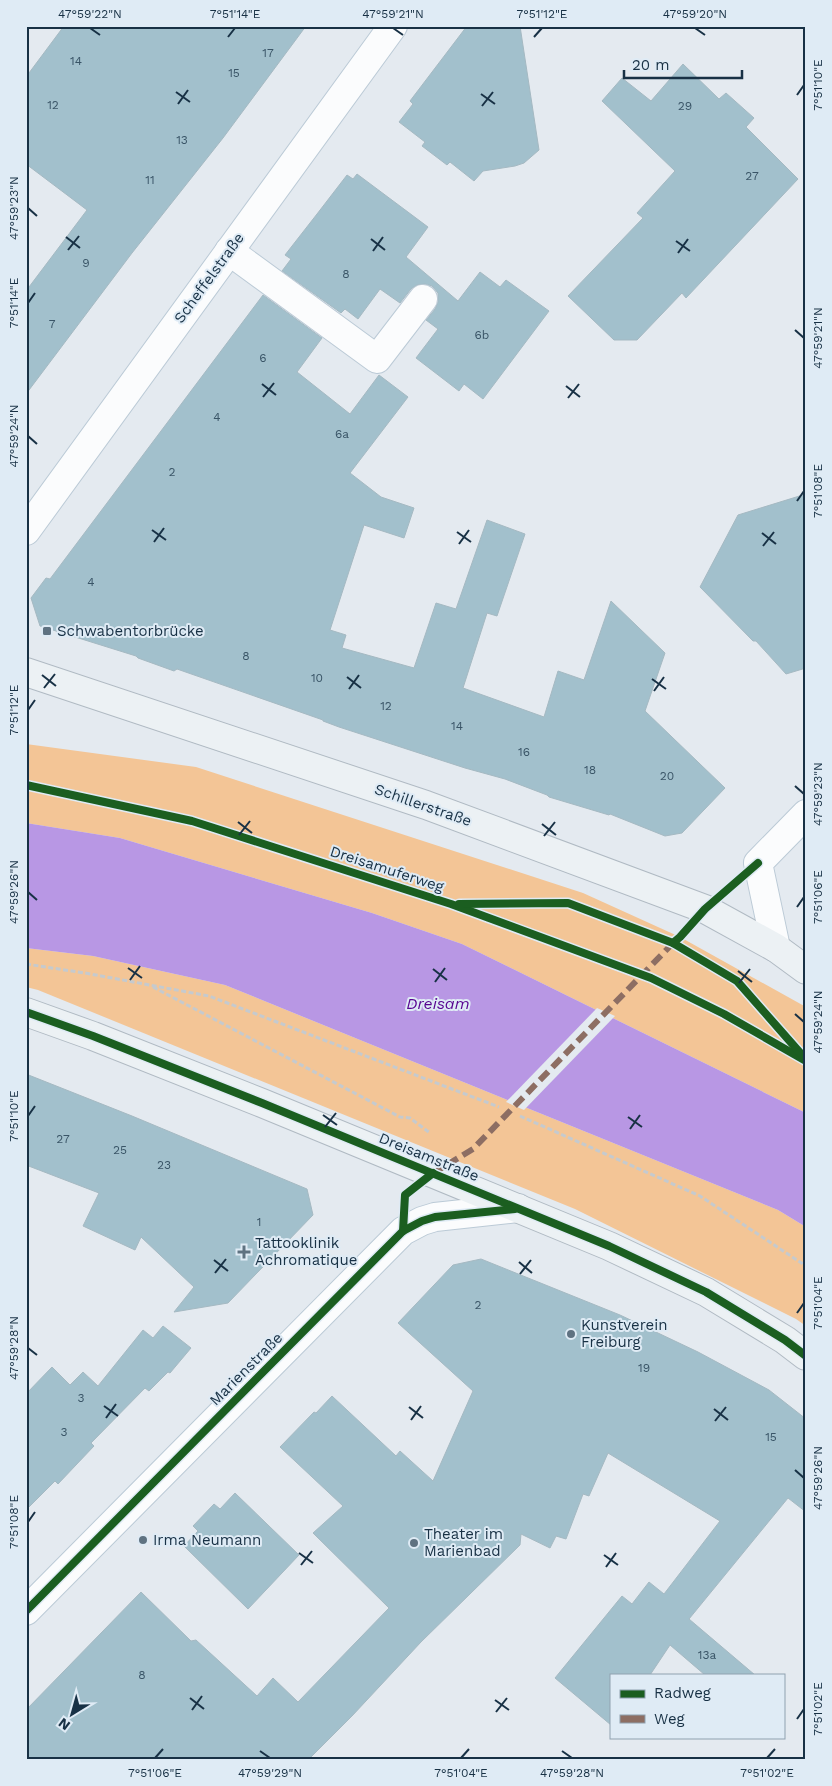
<svg xmlns="http://www.w3.org/2000/svg" width="832" height="1786" font-family="'Work Sans',sans-serif">
	<rect width="100%" height="100%" fill="#e4eaf0"/>
	<!-- green -->
	<g fill="#f3c596">
		<polygon points="26,744 196,767 583,893 680,937 806,1007 806,1113 462,944 372,913 120,838 26,823"/>
		<polygon points="26,948 93,956 225,985 778,1210 806,1227 806,1326 796,1319 575,1209 38,990 26,987"/>
	</g>
	<!-- water -->
	<polygon fill="#b897e4" points="26,823 120,838 372,913 462,944 806,1113 806,1227 778,1210 225,985 93,956 26,948"/>
	<!-- pier -->
	<polygon fill="#e4eaf0" points="597,1008 615,1016 524,1110 506,1102"/>
	<!-- building -->
	<g fill="#a2c0cc" stroke="#a5b9c2">
		<polygon points="64,26 306,26 223,138 132,253 26,394 26,291 87,210 26,164 26,77"/>
		<polygon points="467,26 520,26 539,150 524,163 515,166 483,171 474,181 450,162 447,165 422,146 425,142 399,122 413,104 410,101"/>
		<polygon points="683,64 719,99 726,93 754,118 746,127 798,179 686,298 682,293 637,340 614,340 568,296 643,218 637,213 675,171 602,101 622,78 651,101"/>
		<polygon points="357,174 428,227 406,257 458,301 480,272 500,287 506,280 549,311 483,399 464,384 459,391 416,358 438,329 426,320 435,309 438,302 438,293 432,286 425,284 417,285 411,289 400,303 380,289 358,319 345,309 341,313 282,271 291,259 285,255 317,214 347,175 353,179"/>
		<polygon points="263,295 322,338 297,372 350,414 379,375 408,397 350,473 381,497 414,508 404,538 364,525 330,630 346,635 342,648 414,668 436,603 456,609 487,520 525,534 497,616 487,613 463,688 544,717 558,671 584,680 611,601 665,653 645,711 725,788 682,833 665,836 610,814 609,815 549,797 547,795 505,779 465,768 339,727 323,721 323,720 177,669 174,671 138,658 136,656 40,626 31,598 46,578 50,579"/>
		<polygon points="806,494 806,668 786,674 756,641 753,641 700,587 738,515"/>
		<polygon points="26,1074 132,1116 307,1189 313,1215 228,1303 174,1312 194,1287 141,1237 135,1250 83,1226 99,1193 26,1165"/>
		<polygon points="481,1259 620,1315 698,1352 769,1390 806,1419 806,1512 788,1498 689,1619 755,1675 705,1675 670,1645 650,1675 611,1675 611,1725 555,1678 622,1596 632,1604 649,1582 664,1594 720,1521 608,1453 589,1496 583,1494 566,1539 556,1536 550,1548 521,1534 520,1545 421,1642 352,1716 308,1760 26,1760 26,1710 141,1592 191,1641 196,1640 257,1696 273,1678 298,1702 389,1608 313,1533 343,1506 280,1447 314,1412 316,1413 332,1396 396,1456 400,1451 433,1481 473,1391 398,1323 453,1265"/>
		<polygon points="163,1326 191,1348 170,1373 168,1372 149,1391 145,1388 91,1443 94,1446 58,1484 55,1481 26,1510 26,1394 52,1367 70,1385 83,1372 98,1386 143,1330 153,1338"/>
		<polygon points="235,1493 299,1555 248,1609 184,1546 198,1531 193,1526 214,1504 220,1509"/>
	</g>
	<g fill="none" stroke-linecap="round" stroke-linejoin="round">
		<!-- minor casing -->
		<g stroke="#bbcad6" stroke-width="30">
			<g id="minor">
				<polyline points="229,251 377,359 423,299"/>
				<polyline points="26,531 393,26"/>
				<polyline points="776,948 758,863 806,814"/>
				<polyline points="26,1611 403,1231 422,1221 435,1217 518,1208"/>
			</g>
		</g>
		<!-- major casing -->
		<g stroke="#b0bac3" stroke-width="30">
			<g id="major">
				<polyline points="26,672 426,805 705,909 776,948 806,970"/>
				<polyline points="26,1012 93,1036 262,1103 609,1246 706,1292 785,1340 806,1356"/>
			</g>
		</g>
		<!-- path -->
		<g stroke="#c5cace" stroke-width="3" stroke-dasharray="5 2.5" stroke-linecap="butt">
			<polyline points="26,964 85,973 209,996 499,1107"/>
			<polyline points="153,987 400,1117 410,1118 430,1133"/>
			<polyline points="520,1116 700,1196 806,1266"/>
		</g>
		<!-- minor -->
		<use href="#minor" stroke="#fbfcfd" stroke-width="28"/>
		<!-- major -->
		<use href="#major" stroke="#ecf1f4" stroke-width="28"/>
		<!-- quiet -->
		<polyline stroke="#8d6e63" stroke-width="6" stroke-dasharray="12 6" stroke-linecap="butt" points="432,1174 473,1149 675,941"/>
		<!-- cycleway casing -->
		<g stroke="#dfebf5" stroke-width="11">
			<g id="cycleway">
				<polyline points="26,785 192,821 451,904 651,978 724,1014 806,1061"/>
				<polyline points="459,904 568,903 673,943 737,981 802,1055"/>
				<polyline points="673,943 680,937 705,909 758,863"/>
				<polyline points="26,1012 93,1036 262,1103 609,1246 706,1292 785,1340 806,1356"/>
				<polyline points="403,1231 405,1195 433,1173"/>
				<polyline points="26,1611 403,1231 422,1221 435,1217 515,1209"/>
			</g>
		</g>
		<!-- cycleway -->
		<use href="#cycleway" stroke="#1b5e20" stroke-width="8"/>
	</g>
	<!-- ticks -->
	<path fill="none" stroke="#183145" stroke-width="2" d="M90 28 100 35M393 28 403 35M695 28 705 35M228 37 235 28M534 37 542 28M176 92 190 102M481 94 495 104M797 95 804 85M178 104 188 90M482 106 493 92M28 208 37 216M66 237 80 248M371 239 385 250M676 241 690 251M68 250 79 236M373 251 383 237M678 253 688 239M28 303 35 293M795 330 804 338M262 384 276 395M566 386 580 397M263 397 274 383M568 398 579 384M28 436 37 444M797 501 804 491M152 530 166 540M457 532 471 542M762 533 776 544M154 542 164 528M459 544 469 530M763 546 774 532M42 675 56 686M347 677 361 688M652 679 666 689M44 688 55 674M349 689 359 675M654 691 664 677M28 710 35 700M795 786 804 794M238 822 252 833M542 824 556 835M239 835 250 821M544 836 555 822M28 892 37 900M797 907 804 897M128 968 142 978M433 969 447 980M738 971 752 982M130 980 140 966M435 982 445 968M739 983 750 969M795 1014 804 1022M323 1115 337 1125M28 1116 35 1106M628 1117 642 1127M325 1127 336 1113M630 1129 640 1115M214 1260 228 1271M519 1262 532 1273M215 1273 226 1259M520 1274 531 1260M797 1313 804 1303M28 1348 37 1355M104 1406 118 1416M409 1407 423 1418M714 1409 728 1420M106 1418 116 1404M411 1420 421 1406M715 1421 726 1407M795 1470 804 1478M28 1522 35 1512M299 1553 313 1563M604 1555 618 1565M301 1565 312 1551M606 1567 616 1553M190 1698 204 1709M495 1700 509 1710M192 1710 202 1696M496 1712 507 1698M797 1719 804 1709M260 1751 270 1758M562 1751 572 1758M155 1758 163 1749M461 1758 469 1749M767 1758 775 1749"/>
	<!-- markers -->
	<g fill="#5f7281" stroke="#dfebf5" stroke-width="2">
		<rect x="42" y="626" width="10" height="10" rx="2.5"/>
		<path d="M241.5 1244.5h5v5h5v5h-5v5h-5v-5h-5v-5h5z"/>
		<circle cx="571" cy="1334" r="5"/>
		<circle cx="143" cy="1540" r="5"/>
		<circle cx="414" cy="1543" r="5"/>
	</g>
	<g text-anchor="middle" stroke-width="4" stroke-linejoin="round" paint-order="stroke">
		<!-- number labels -->
		<g font-size="12" fill="#3a5567">
			<text x="268" y="57">17</text>
			<text x="76" y="65">14</text>
			<text x="234" y="77">15</text>
			<text x="53" y="109">12</text>
			<text x="685" y="110">29</text>
			<text x="182" y="144">13</text>
			<text x="752" y="180">27</text>
			<text x="150" y="184">11</text>
			<text x="86" y="267">9</text>
			<text x="346" y="278">8</text>
			<text x="52" y="328">7</text>
			<text x="482" y="339">6b</text>
			<text x="263" y="362">6</text>
			<text x="217" y="421">4</text>
			<text x="342" y="438">6a</text>
			<text x="172" y="476">2</text>
			<text x="91" y="586">4</text>
			<text x="246" y="660">8</text>
			<text x="317" y="682">10</text>
			<text x="386" y="710">12</text>
			<text x="457" y="730">14</text>
			<text x="524" y="756">16</text>
			<text x="590" y="774">18</text>
			<text x="667" y="780">20</text>
			<text x="63" y="1143">27</text>
			<text x="120" y="1154">25</text>
			<text x="164" y="1169">23</text>
			<text x="259" y="1226">1</text>
			<text x="478" y="1309">2</text>
			<text x="644" y="1372">19</text>
			<text x="81" y="1402">3</text>
			<text x="64" y="1436">3</text>
			<text x="771" y="1441">15</text>
			<text x="707" y="1659">13a</text>
			<text x="142" y="1679">8</text>
		</g>
		<!-- street labels -->
		<g font-size="15" fill="#183145" stroke="#dfebf5">
			<text transform="translate(209 278) rotate(-54)" y="5">Scheffelstraße</text>
			<text transform="translate(423 805) rotate(19)" y="5">Schillerstraße</text>
			<text transform="translate(387 869) rotate(18)" y="5">Dreisamuferweg</text>
			<text transform="translate(429 1157) rotate(22)" y="5">Dreisamstraße</text>
			<text transform="translate(246 1369) rotate(-45)" y="5">Marienstraße</text>
		</g>
		<!-- poi labels -->
		<g font-size="15" fill="#183145" stroke="#dfebf5" text-anchor="start">
			<text x="57" y="636">Schwabentorbrücke</text>
			<text x="255" y="1248">Tattooklinik<tspan x="255" dy="17">Achromatique</tspan></text>
			<text x="581" y="1330">Kunstverein<tspan x="581" dy="17">Freiburg</tspan></text>
			<text x="424" y="1539">Theater im<tspan x="424" dy="17">Marienbad</tspan></text>
			<text x="153" y="1545">Irma Neumann</text>
		</g>
		<!-- water labels -->
		<g font-size="16" font-style="italic" fill="#570390" stroke="#dfebf5">
			<text x="438" y="1009">Dreisam</text>
		</g>
	</g>
	<!-- border -->
	<rect width="832" height="1786" fill="none" stroke="#dfebf5" stroke-width="55"/>
	<!-- legend -->
	<rect x="610" y="1674" width="175" height="65" fill="#dfebf5" stroke="#8fa1af"/>
	<rect x="620" y="1690" width="25" height="8" fill="#1b5e20" stroke="#8fa1af"/>
	<text x="654" y="1698" font-size="15" fill="#183145">Radweg</text>
	<rect x="620" y="1715" width="25" height="8" fill="#8d6e63" stroke="#8fa1af"/>
	<text x="654" y="1724" font-size="15" fill="#183145">Weg</text>
	<!-- north arrow -->
	<g transform="translate(72 1714) rotate(217)" stroke="#dfebf5" stroke-width="4" paint-order="stroke">
	<path d="M0-4L9 19L0 12L-9 19Z" fill="#183145"/>
	<text y="-8" font-size="14" font-weight="bold" text-anchor="middle" fill="#183145">N</text>
	</g>
	<!-- scale -->
	<path d="M624 70v8h118v-8" fill="none" stroke="#183145" stroke-width="2.5"/>
	<text x="632" y="70" font-size="15" fill="#183145" stroke="#dfebf5" stroke-width="4" paint-order="stroke">20 m</text>
	<rect x="28" y="28" width="776" height="1730" fill="none" stroke="#183145" stroke-width="2"/>
	<g font-size="12" text-anchor="middle" fill="#183145">
		<text x="90" y="18">47°59'22"N</text>
		<text x="235" y="18">7°51'14"E</text>
		<text x="393" y="18">47°59'21"N</text>
		<text x="542" y="18">7°51'12"E</text>
		<text x="695" y="18">47°59'20"N</text>
		<text transform="translate(818 85) rotate(-90)" y="4">7°51'10"E</text>
		<text transform="translate(14 208) rotate(-90)" y="4">47°59'23"N</text>
		<text transform="translate(14 303) rotate(-90)" y="4">7°51'14"E</text>
		<text transform="translate(818 338) rotate(-90)" y="4">47°59'21"N</text>
		<text transform="translate(14 436) rotate(-90)" y="4">47°59'24"N</text>
		<text transform="translate(818 491) rotate(-90)" y="4">7°51'08"E</text>
		<text transform="translate(14 710) rotate(-90)" y="4">7°51'12"E</text>
		<text transform="translate(818 794) rotate(-90)" y="4">47°59'23"N</text>
		<text transform="translate(14 892) rotate(-90)" y="4">47°59'26"N</text>
		<text transform="translate(818 897) rotate(-90)" y="4">7°51'06"E</text>
		<text transform="translate(818 1022) rotate(-90)" y="4">47°59'24"N</text>
		<text transform="translate(14 1116) rotate(-90)" y="4">7°51'10"E</text>
		<text transform="translate(818 1303) rotate(-90)" y="4">7°51'04"E</text>
		<text transform="translate(14 1348) rotate(-90)" y="4">47°59'28"N</text>
		<text transform="translate(818 1478) rotate(-90)" y="4">47°59'26"N</text>
		<text transform="translate(14 1522) rotate(-90)" y="4">7°51'08"E</text>
		<text transform="translate(818 1709) rotate(-90)" y="4">7°51'02"E</text>
		<text x="155" y="1777">7°51'06"E</text>
		<text x="270" y="1777">47°59'29"N</text>
		<text x="461" y="1777">7°51'04"E</text>
		<text x="572" y="1777">47°59'28"N</text>
		<text x="767" y="1777">7°51'02"E</text>
	</g>
</svg>
